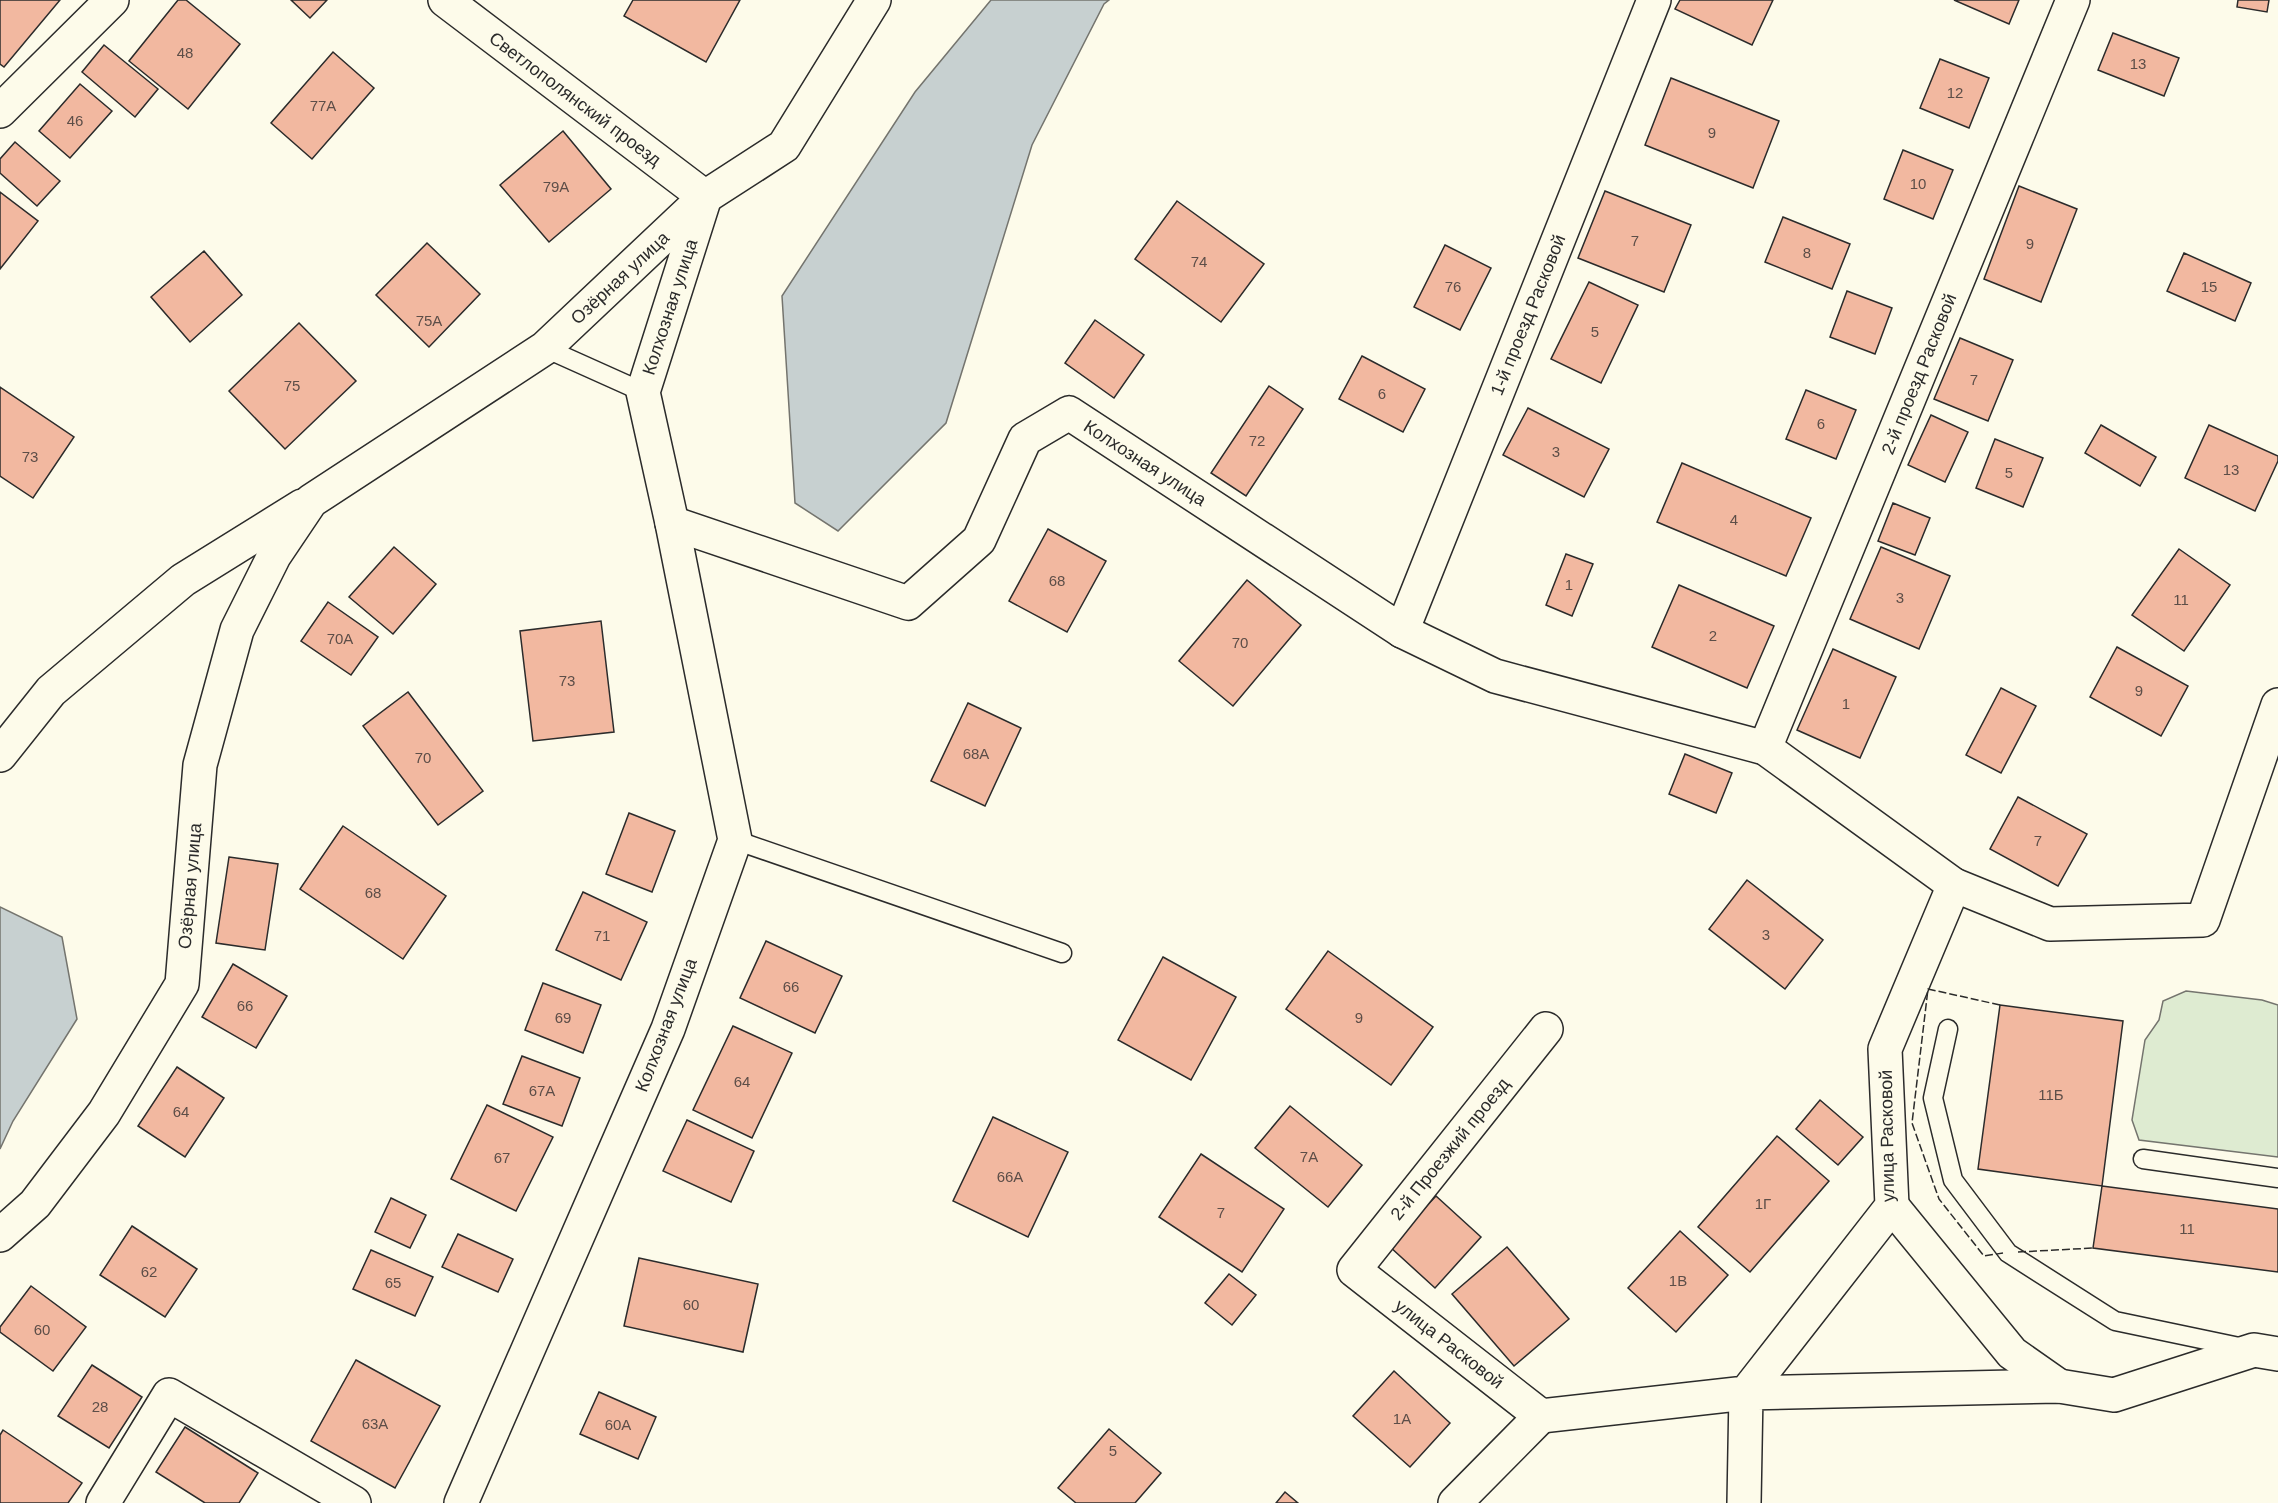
<svg xmlns="http://www.w3.org/2000/svg" width="2278" height="1503" font-family="Helvetica,sans-serif">
	<rect width="100%" height="100%" fill="#fdfbea"/>
	<!-- green -->
	<polygon fill="#deebd1" stroke="#74746e" stroke-width="1.5" points="2186,991 2262,1000 2278,1005 2278,1157 2139,1140 2132,1120 2145,1040 2159,1020 2163,1001"/>
	<!-- water -->
	<g fill="#c7d0d0" stroke="#74746e" stroke-width="1.5">
		<polygon points="991,0 1109,0 1104,4 1032,145 946,423 838,531 795,503 782,296 915,92"/>
		<polygon points="0,907 62,937 77,1019 13,1121 0,1149"/>
	</g>
	<!-- building -->
	<g fill="#f2b8a0" stroke="#2b2b2b" stroke-width="1.5">
		<polygon points="0,0 60,0 4,67 0,64"/>
		<polygon points="178,0 186,0 240,44 188,109 129,61"/>
		<polygon points="291,0 327,0 310,18"/>
		<polygon points="633,0 740,0 706,62 624,16"/>
		<polygon points="1680,0 1773,0 1752,45 1675,9"/>
		<polygon points="1954,0 2019,0 2009,24"/>
		<polygon points="2238,0 2269,0 2267,12 2237,7"/>
		<polygon points="2113,33 2179,58 2164,96 2098,70"/>
		<polygon points="104,45 158,89 135,117 82,72"/>
		<polygon points="333,52 374,88 312,159 271,123"/>
		<polygon points="1940,59 1989,78 1969,128 1920,108"/>
		<polygon points="1671,78 1779,121 1753,188 1645,145"/>
		<polygon points="80,84 112,111 70,158 39,131"/>
		<polygon points="563,131 611,189 549,242 500,185"/>
		<polygon points="15,142 60,181 37,206 0,173 0,159"/>
		<polygon points="1903,150 1953,170 1933,219 1884,199"/>
		<polygon points="2019,186 2077,209 2041,302 1984,279"/>
		<polygon points="1605,191 1691,225 1664,292 1578,258"/>
		<polygon points="0,192 38,221 0,269"/>
		<polygon points="1177,201 1264,264 1221,322 1135,259"/>
		<polygon points="1783,217 1850,244 1832,289 1765,262"/>
		<polygon points="427,243 480,294 429,347 376,295"/>
		<polygon points="1445,245 1491,268 1460,330 1414,307"/>
		<polygon points="204,251 242,295 190,342 151,297"/>
		<polygon points="2184,253 2251,283 2235,321 2167,291"/>
		<polygon points="1589,282 1638,305 1601,383 1551,359"/>
		<polygon points="1847,291 1892,308 1875,354 1830,337"/>
		<polygon points="1095,320 1144,355 1114,398 1065,363"/>
		<polygon points="299,323 356,381 285,449 229,391"/>
		<polygon points="1960,338 2013,360 1988,421 1934,399"/>
		<polygon points="1362,356 1425,389 1403,432 1339,399"/>
		<polygon points="1269,386 1303,409 1246,496 1211,473"/>
		<polygon points="0,387 74,437 33,498 0,476"/>
		<polygon points="1806,390 1856,410 1836,459 1786,439"/>
		<polygon points="1528,408 1609,449 1584,497 1503,455"/>
		<polygon points="1931,415 1968,432 1945,482 1908,465"/>
		<polygon points="2101,425 2156,457 2140,486 2085,453"/>
		<polygon points="2209,425 2278,456 2278,461 2255,511 2185,478"/>
		<polygon points="1995,439 2043,458 2023,507 1976,488"/>
		<polygon points="1682,463 1811,518 1786,576 1657,522"/>
		<polygon points="1893,503 1930,518 1915,555 1878,541"/>
		<polygon points="1048,529 1106,561 1067,632 1009,601"/>
		<polygon points="394,547 436,584 393,634 349,597"/>
		<polygon points="1881,547 1950,576 1919,649 1850,619"/>
		<polygon points="2179,549 2230,585 2184,651 2132,615"/>
		<polygon points="1566,554 1593,564 1572,616 1546,605"/>
		<polygon points="1247,580 1301,625 1233,706 1179,661"/>
		<polygon points="1679,585 1774,626 1747,688 1652,647"/>
		<polygon points="328,602 378,637 351,675 301,641"/>
		<polygon points="601,621 614,732 533,741 520,631"/>
		<polygon points="2117,647 2188,686 2161,736 2090,697"/>
		<polygon points="1833,649 1896,677 1860,758 1797,730"/>
		<polygon points="2001,688 2036,706 2001,773 1966,755"/>
		<polygon points="408,692 483,791 438,825 363,726"/>
		<polygon points="968,703 1021,728 985,806 931,781"/>
		<polygon points="1685,754 1732,773 1716,813 1669,794"/>
		<polygon points="2018,797 2087,834 2058,886 1990,849"/>
		<polygon points="629,813 675,831 652,892 606,874"/>
		<polygon points="343,826 446,896 403,959 300,889"/>
		<polygon points="229,857 278,864 265,950 216,943"/>
		<polygon points="1747,880 1823,940 1785,989 1709,929"/>
		<polygon points="583,892 647,922 621,980 556,950"/>
		<polygon points="766,941 842,976 815,1033 740,998"/>
		<polygon points="1328,951 1433,1027 1391,1085 1286,1009"/>
		<polygon points="1163,957 1236,997 1191,1080 1118,1040"/>
		<polygon points="233,964 287,996 256,1048 202,1017"/>
		<polygon points="543,983 601,1005 583,1053 525,1030"/>
		<polygon points="2000,1005 2123,1021 2102,1186 1978,1169"/>
		<polygon points="733,1026 792,1053 752,1138 693,1110"/>
		<polygon points="522,1056 580,1078 562,1126 503,1104"/>
		<polygon points="177,1067 224,1098 185,1157 138,1126"/>
		<polygon points="1820,1100 1863,1137 1838,1165 1796,1129"/>
		<polygon points="487,1105 553,1137 516,1211 451,1179"/>
		<polygon points="1290,1106 1362,1165 1328,1207 1255,1148"/>
		<polygon points="993,1117 1068,1152 1028,1237 953,1201"/>
		<polygon points="687,1120 754,1151 731,1202 663,1171"/>
		<polygon points="1777,1136 1829,1181 1750,1272 1698,1227"/>
		<polygon points="1201,1154 1284,1209 1242,1272 1159,1217"/>
		<polygon points="2102,1186 2278,1209 2278,1272 2093,1248"/>
		<polygon points="1436,1196 1481,1237 1435,1288 1389,1246"/>
		<polygon points="391,1198 426,1215 410,1248 375,1232"/>
		<polygon points="132,1226 197,1269 165,1317 100,1275"/>
		<polygon points="1680,1231 1728,1275 1676,1332 1628,1288"/>
		<polygon points="458,1234 513,1259 498,1292 442,1267"/>
		<polygon points="1507,1247 1569,1319 1514,1366 1452,1294"/>
		<polygon points="371,1250 433,1277 415,1316 353,1289"/>
		<polygon points="639,1258 758,1284 743,1352 624,1326"/>
		<polygon points="1229,1274 1256,1295 1232,1325 1205,1303"/>
		<polygon points="31,1286 86,1327 53,1371 0,1332 0,1327"/>
		<polygon points="356,1360 440,1406 395,1488 311,1441"/>
		<polygon points="92,1365 142,1397 109,1448 58,1416"/>
		<polygon points="1394,1371 1450,1423 1410,1467 1353,1416"/>
		<polygon points="599,1392 656,1417 638,1459 580,1434"/>
		<polygon points="185,1427 258,1473 239,1503 205,1503 156,1472"/>
		<polygon points="1109,1429 1161,1473 1135,1503 1076,1503 1058,1488"/>
		<polygon points="3,1430 82,1483 68,1503 0,1503 0,1435"/>
		<polygon points="1285,1492 1298,1503 1276,1503"/>
	</g>
	<g fill="none" stroke-linecap="round" stroke-linejoin="round">
		<!-- service casing -->
		<g stroke="#2b2b2b" stroke-width="21">
			<g id="service">
				<polyline points="545,348 643,392"/>
				<polyline points="735,840 1062,953"/>
				<polyline points="1948,1029 1933,1098 1953,1180 2008,1253 2115,1321 2244,1348"/>
				<polyline points="2143,1159 2278,1178"/>
			</g>
		</g>
		<!-- minor casing -->
		<g stroke="#2b2b2b" stroke-width="36">
			<g id="minor">
				<polyline points="445,0 705,197 643,392 672,523 735,840 668,1029 461,1503"/>
				<polyline points="0,111 112,0"/>
				<polyline points="672,523 908,603 979,540 1025,439 1069,413 1402,631 1495,676 1765,748 1954,885"/>
				<polyline points="1402,631 1654,0"/>
				<polyline points="1765,748 2073,0"/>
				<polyline points="0,755 51,691 183,580 302,506"/>
				<polyline points="1546,1029 1354,1270 1541,1416 1746,1393 1892,1206 1885,1049 1954,885 2050,924 2203,920 2278,705"/>
				<polyline points="1892,1206 2012,1353 2059,1386"/>
				<polyline points="0,1235 35,1204 104,1113 182,984 200,765 237,630 274,556 311,501 545,348 705,197 784,146 874,0"/>
				<polyline points="103,1503 169,1395 354,1503"/>
				<polyline points="1455,1503 1541,1416"/>
				<polyline points="1744,1503 1746,1393 2059,1386 2114,1395 2254,1350 2278,1354"/>
			</g>
		</g>
		<!-- service -->
		<use href="#service" stroke="#fdfbea" stroke-width="18"/>
		<!-- minor -->
		<use href="#minor" stroke="#fdfbea" stroke-width="33"/>
		<!-- fence -->
		<g stroke="#2b2b2b" stroke-width="1.5" stroke-dasharray="8 3" stroke-linecap="butt">
			<polyline points="2000,1005 1928,989 1912,1123 1939,1199 1984,1256 2003,1253"/>
			<polyline points="2018,1252 2093,1248"/>
		</g>
	</g>
	<g text-anchor="middle" stroke-width="4.5" stroke-linejoin="round" paint-order="stroke">
		<!-- number labels -->
		<g font-size="15" fill="#5d4e48">
			<text x="185" y="58">48</text>
			<text x="2138" y="69">13</text>
			<text x="1955" y="98">12</text>
			<text x="323" y="111">77А</text>
			<text x="75" y="126">46</text>
			<text x="1712" y="138">9</text>
			<text x="1918" y="189">10</text>
			<text x="556" y="192">79А</text>
			<text x="1635" y="246">7</text>
			<text x="2030" y="249">9</text>
			<text x="1807" y="258">8</text>
			<text x="1199" y="267">74</text>
			<text x="1453" y="292">76</text>
			<text x="2209" y="292">15</text>
			<text x="429" y="326">75А</text>
			<text x="1595" y="337">5</text>
			<text x="1974" y="385">7</text>
			<text x="292" y="391">75</text>
			<text x="1382" y="399">6</text>
			<text x="1821" y="429">6</text>
			<text x="1257" y="446">72</text>
			<text x="1556" y="457">3</text>
			<text x="30" y="462">73</text>
			<text x="2231" y="475">13</text>
			<text x="2009" y="478">5</text>
			<text x="1734" y="525">4</text>
			<text x="1057" y="586">68</text>
			<text x="1569" y="590">1</text>
			<text x="1900" y="603">3</text>
			<text x="2181" y="605">11</text>
			<text x="1713" y="641">2</text>
			<text x="340" y="644">70А</text>
			<text x="1240" y="648">70</text>
			<text x="567" y="686">73</text>
			<text x="2139" y="696">9</text>
			<text x="1846" y="709">1</text>
			<text x="976" y="759">68А</text>
			<text x="423" y="763">70</text>
			<text x="2038" y="846">7</text>
			<text x="373" y="898">68</text>
			<text x="1766" y="940">3</text>
			<text x="602" y="941">71</text>
			<text x="791" y="992">66</text>
			<text x="245" y="1011">66</text>
			<text x="563" y="1023">69</text>
			<text x="1359" y="1023">9</text>
			<text x="742" y="1087">64</text>
			<text x="542" y="1096">67А</text>
			<text x="2051" y="1100">11Б</text>
			<text x="181" y="1117">64</text>
			<text x="1309" y="1162">7А</text>
			<text x="502" y="1163">67</text>
			<text x="1010" y="1182">66А</text>
			<text x="1763" y="1209">1Г</text>
			<text x="1221" y="1218">7</text>
			<text x="2187" y="1234">11</text>
			<text x="149" y="1277">62</text>
			<text x="1678" y="1286">1В</text>
			<text x="393" y="1288">65</text>
			<text x="691" y="1310">60</text>
			<text x="42" y="1335">60</text>
			<text x="100" y="1412">28</text>
			<text x="1402" y="1424">1А</text>
			<text x="375" y="1429">63А</text>
			<text x="618" y="1430">60А</text>
			<text x="1113" y="1456">5</text>
		</g>
		<!-- street labels -->
		<g font-size="18" fill="#2b2b2b" stroke="#fdfbea">
			<text transform="translate(575 99) rotate(37)" y="6">Светлополянский проезд</text>
			<text transform="translate(620 278) rotate(-43)" y="6">Озёрная улица</text>
			<text transform="translate(670 307) rotate(-72)" y="6">Колхозная улица</text>
			<text transform="translate(1528 315) rotate(-68)" y="6">1-й проезд Расковой</text>
			<text transform="translate(1919 374) rotate(-68)" y="6">2-й проезд Расковой</text>
			<text transform="translate(1145 463) rotate(33)" y="6">Колхозная улица</text>
			<text transform="translate(190 886) rotate(-85)" y="6">Озёрная улица</text>
			<text transform="translate(666 1025) rotate(-69)" y="6">Колхозная улица</text>
			<text transform="translate(1887 1136) rotate(-91)" y="6">улица Расковой</text>
			<text transform="translate(1450 1149) rotate(-51)" y="6">2-й Проезжий проезд</text>
			<text transform="translate(1449 1344) rotate(38)" y="6">улица Расковой</text>
		</g>
	</g>
</svg>
